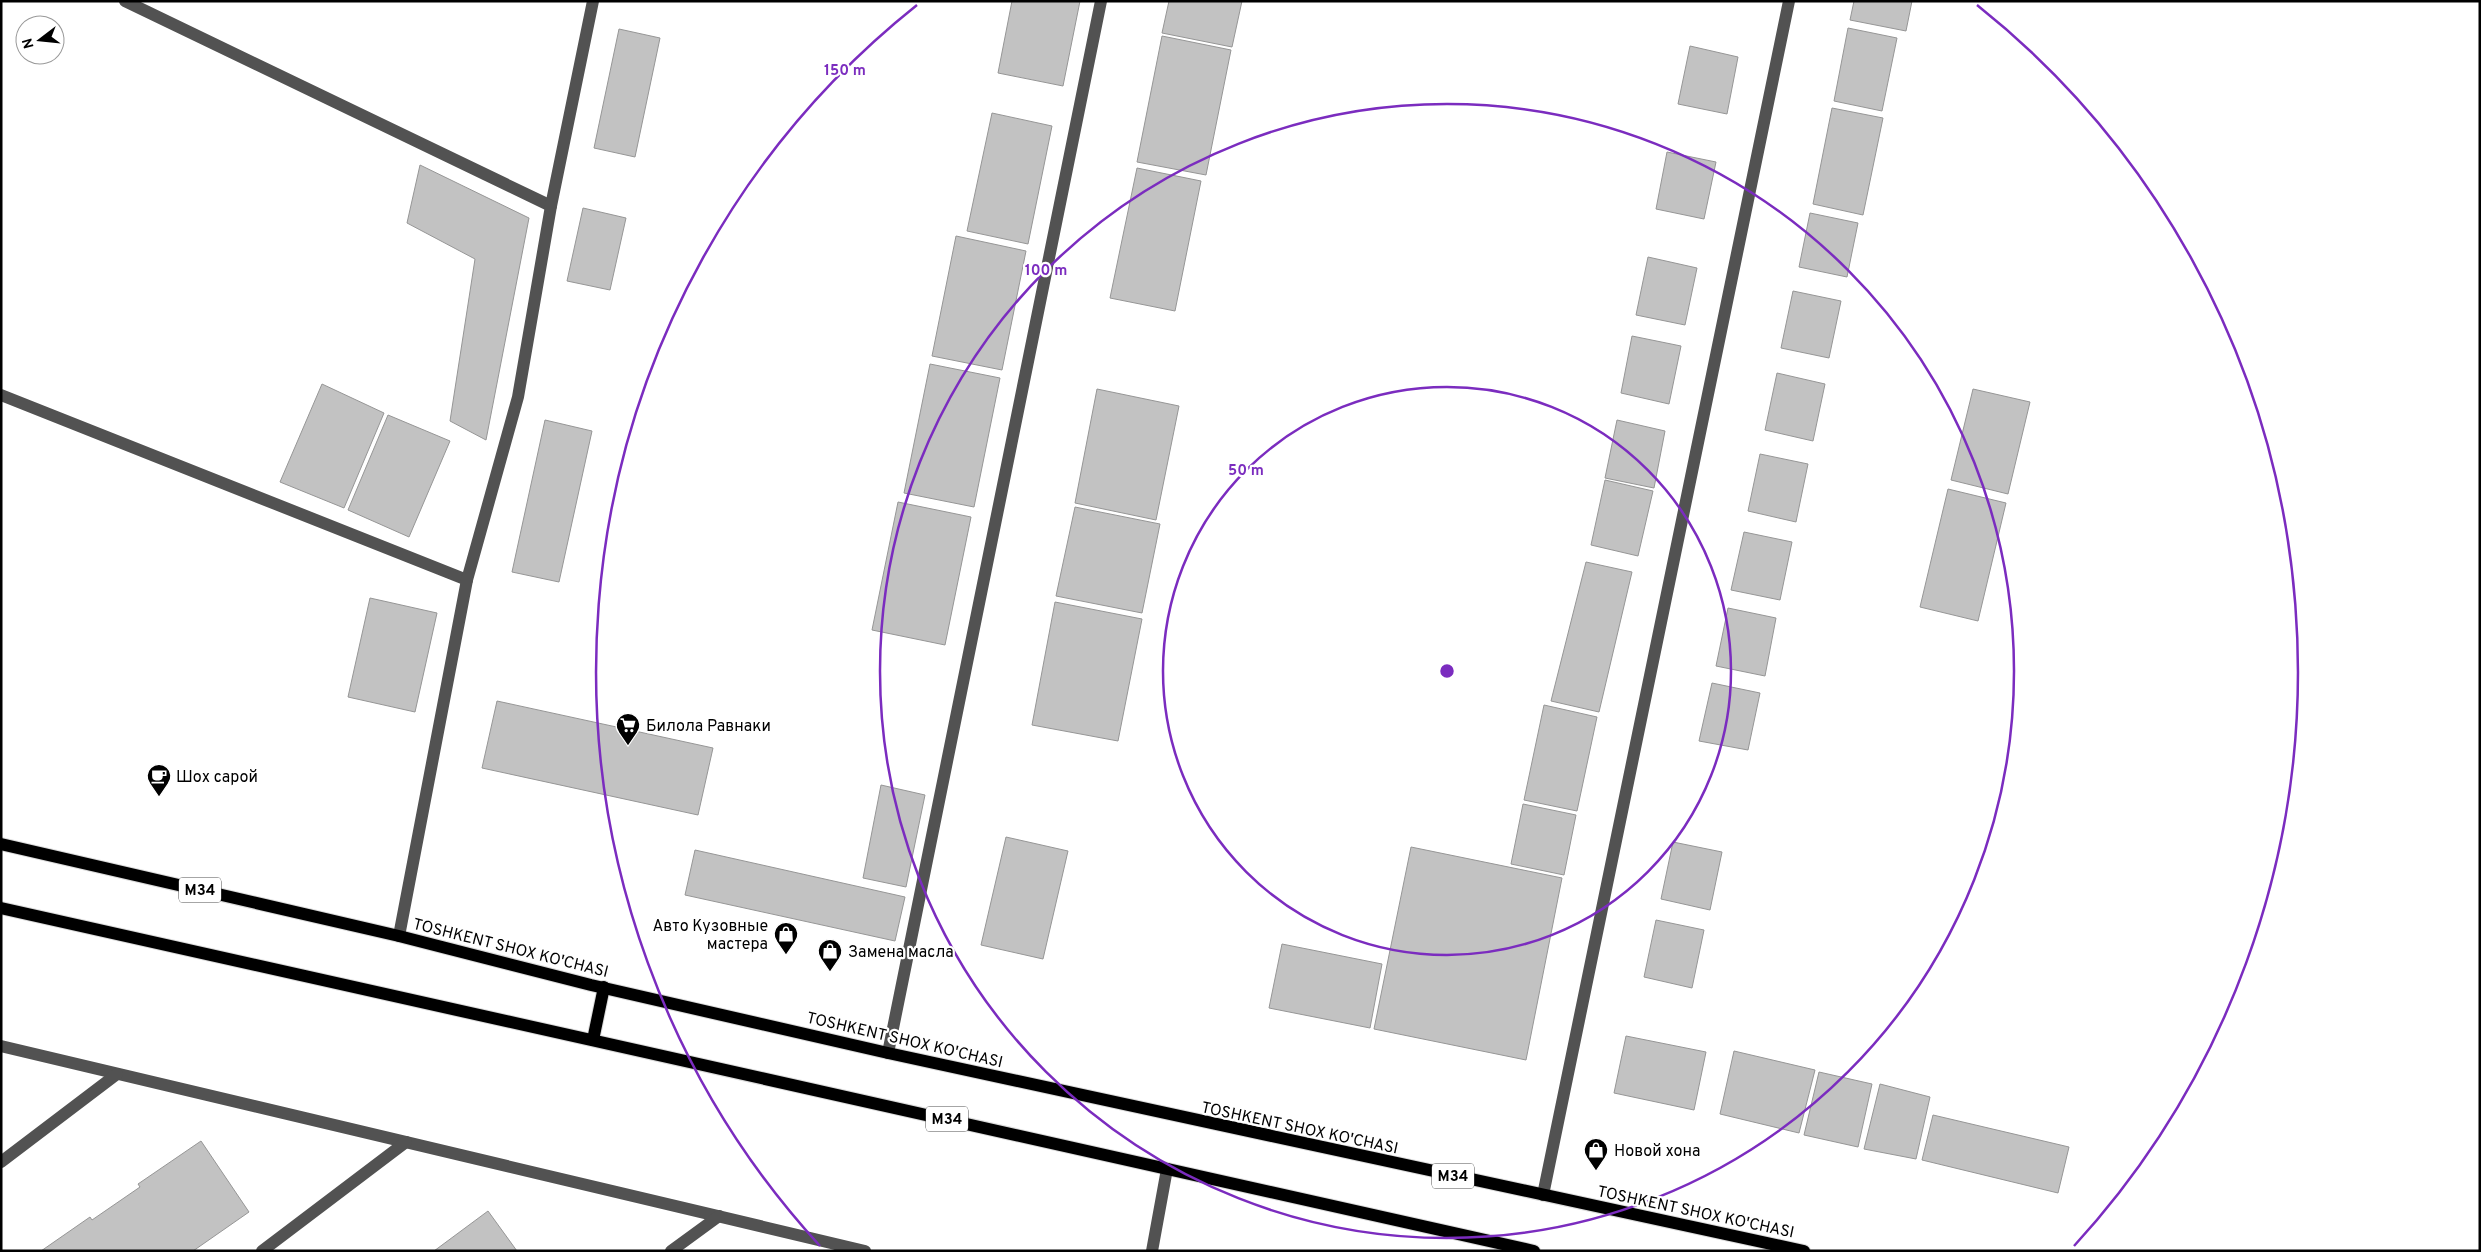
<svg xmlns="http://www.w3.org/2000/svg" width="2481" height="1252" font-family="Overpass,sans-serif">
	<rect width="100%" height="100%" fill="#fff"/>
	<!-- building -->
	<g fill="#c2c2c2" stroke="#969696">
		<polygon points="1012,1 1080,1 1063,86 998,73"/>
		<polygon points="1169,1 1242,1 1232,47 1162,33"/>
		<polygon points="1854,1 1912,1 1906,31 1850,20"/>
		<polygon points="1848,28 1897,38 1882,111 1834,101"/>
		<polygon points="619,29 660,38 635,157 594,148"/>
		<polygon points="1162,36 1231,50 1206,175 1137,162"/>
		<polygon points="1690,46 1738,57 1727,114 1678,104"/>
		<polygon points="1832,108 1883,118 1863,215 1813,204"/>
		<polygon points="992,113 1052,126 1028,244 967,231"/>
		<polygon points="1667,152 1716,162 1704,219 1656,209"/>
		<polygon points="420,165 529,218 486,440 450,421 475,259 407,223"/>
		<polygon points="1137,168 1201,181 1175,311 1110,298"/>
		<polygon points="583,208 626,218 610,290 567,281"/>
		<polygon points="1810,213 1858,223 1847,277 1799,267"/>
		<polygon points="956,236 1026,251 1002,370 932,356"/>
		<polygon points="1648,257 1697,268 1685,325 1636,315"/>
		<polygon points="1793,291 1841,301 1829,358 1781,348"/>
		<polygon points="1632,336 1681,346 1669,404 1621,393"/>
		<polygon points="930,364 1000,378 974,507 904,493"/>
		<polygon points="1777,373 1825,384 1813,441 1765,430"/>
		<polygon points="322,384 384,413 344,508 280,482"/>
		<polygon points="1097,389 1179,406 1156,520 1075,503"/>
		<polygon points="1973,389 2030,402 2008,494 1951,480"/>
		<polygon points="388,415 450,441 409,537 348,510"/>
		<polygon points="545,420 592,431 559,582 512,572"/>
		<polygon points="1617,420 1665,431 1654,488 1605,478"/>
		<polygon points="1760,454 1808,464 1796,522 1748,511"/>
		<polygon points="1605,480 1653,491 1638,556 1591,545"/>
		<polygon points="1948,489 2006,503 1978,621 1920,607"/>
		<polygon points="898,502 971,517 945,645 872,630"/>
		<polygon points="1075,507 1160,524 1142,613 1056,596"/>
		<polygon points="1744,532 1792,542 1780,600 1731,590"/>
		<polygon points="1586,562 1632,572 1599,712 1551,701"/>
		<polygon points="370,598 437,613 415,712 348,697"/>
		<polygon points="1055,602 1142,619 1118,741 1032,725"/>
		<polygon points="1728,608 1776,618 1765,676 1716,666"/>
		<polygon points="1712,683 1760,693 1748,750 1699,741"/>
		<polygon points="497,701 713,748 698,815 482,768"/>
		<polygon points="1544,705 1597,717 1577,811 1524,800"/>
		<polygon points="881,785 925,795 906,887 863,878"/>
		<polygon points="1523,804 1576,815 1564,875 1511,864"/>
		<polygon points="1006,837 1068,851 1043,959 981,945"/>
		<polygon points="1673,842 1722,852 1710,910 1661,899"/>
		<polygon points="1411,847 1562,878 1526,1060 1374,1029"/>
		<polygon points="695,850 905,897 895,941 685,895"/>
		<polygon points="1656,920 1704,930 1692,988 1644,977"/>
		<polygon points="1282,944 1382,964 1370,1028 1269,1008"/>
		<polygon points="1626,1036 1706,1052 1694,1110 1614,1093"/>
		<polygon points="1734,1051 1815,1070 1799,1133 1720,1114"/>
		<polygon points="1819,1072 1872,1084 1858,1147 1804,1135"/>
		<polygon points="1880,1084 1930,1097 1916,1159 1864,1149"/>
		<polygon points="1933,1115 2069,1147 2058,1193 1922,1160"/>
		<polygon points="201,1141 249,1212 193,1251 41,1251 90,1217 92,1220 140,1187 138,1184"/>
		<polygon points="488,1211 517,1251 434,1251"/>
	</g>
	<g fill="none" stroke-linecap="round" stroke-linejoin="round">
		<!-- major casing -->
		<g stroke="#dbdbdb" stroke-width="14">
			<g id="major">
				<polyline points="1,844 399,936 591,985 888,1053 1804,1251"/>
				<polyline points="1,908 1534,1251"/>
				<polyline points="593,1040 604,987"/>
			</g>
		</g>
		<!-- minor -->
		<g stroke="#525252" stroke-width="12">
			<polyline points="125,1 551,206"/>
			<polyline points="1,395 467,580"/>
			<polyline points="399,936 467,580 518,397 551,206 593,1"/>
			<polyline points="1,1046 865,1251"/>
			<polyline points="888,1053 1101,1"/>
			<polyline points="1,1162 117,1074"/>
			<polyline points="1543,1195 1789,1"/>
			<polyline points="262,1251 406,1142"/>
			<polyline points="671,1251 719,1216"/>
			<polyline points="1152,1251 1167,1169"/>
		</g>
		<!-- major -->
		<use href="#major" stroke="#000" stroke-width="12"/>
	</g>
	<!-- distance rings -->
	<g fill="none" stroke="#7b2cbf" stroke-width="2.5">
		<circle cx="1447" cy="671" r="284"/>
		<circle cx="1447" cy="671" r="567"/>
		<path d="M820 1246A851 851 0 0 1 917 5M1977 5A851 851 0 0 1 2074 1246"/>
	</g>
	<!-- icons -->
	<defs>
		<g id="supermarket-pin" transform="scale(1.25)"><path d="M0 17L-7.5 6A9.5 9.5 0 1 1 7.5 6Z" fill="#000" stroke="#fff"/><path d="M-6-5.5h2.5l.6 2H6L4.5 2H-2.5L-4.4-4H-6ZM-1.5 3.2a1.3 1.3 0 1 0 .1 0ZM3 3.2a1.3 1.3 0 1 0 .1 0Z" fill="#fff"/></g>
		<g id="cafe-pin" transform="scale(1.25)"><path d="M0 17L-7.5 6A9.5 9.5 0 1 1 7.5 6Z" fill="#000" stroke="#fff"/><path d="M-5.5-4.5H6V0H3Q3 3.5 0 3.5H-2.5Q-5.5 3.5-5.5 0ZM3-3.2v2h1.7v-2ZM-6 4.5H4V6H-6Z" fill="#fff"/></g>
		<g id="shop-pin" transform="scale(1.25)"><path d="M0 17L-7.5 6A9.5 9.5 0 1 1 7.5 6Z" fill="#000" stroke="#fff"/><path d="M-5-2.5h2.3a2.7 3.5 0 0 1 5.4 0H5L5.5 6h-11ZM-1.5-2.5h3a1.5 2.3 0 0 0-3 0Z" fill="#fff"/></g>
	</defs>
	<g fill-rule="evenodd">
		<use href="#supermarket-pin" x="628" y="725"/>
		<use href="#cafe-pin" x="159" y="776"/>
		<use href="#shop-pin" x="786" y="934"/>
		<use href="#shop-pin" x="830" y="951"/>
		<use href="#shop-pin" x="1596" y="1150"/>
	</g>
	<g text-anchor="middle" stroke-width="4.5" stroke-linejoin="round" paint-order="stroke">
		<!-- shield labels -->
		<g fill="#fff" stroke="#4c4c4c" stroke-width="1">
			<rect x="179" y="877.5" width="42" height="25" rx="4"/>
			<rect x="926" y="1106.5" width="42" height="25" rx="4"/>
			<rect x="1432" y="1163.5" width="42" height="25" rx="4"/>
		</g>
		<g font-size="15" font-weight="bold" fill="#000">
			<text x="200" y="895">M34</text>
			<text x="947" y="1124">M34</text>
			<text x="1453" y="1181">M34</text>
		</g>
		<!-- poi labels -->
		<g font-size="16" fill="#000" stroke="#fff" text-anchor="start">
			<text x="646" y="731">Билола Равнаки</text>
			<text x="176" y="782">Шох сарой</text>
			<text x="768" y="931" text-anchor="end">Авто Кузовные<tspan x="768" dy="18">мастера</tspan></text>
			<text x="848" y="957">Замена масла</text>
			<text x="1614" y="1156">Новой хона</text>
		</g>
		<!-- street labels -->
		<g font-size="16" fill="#000" stroke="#fff">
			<text transform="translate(511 947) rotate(14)" y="6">TOSHKENT SHOX KO'CHASI</text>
			<text transform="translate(905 1039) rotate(13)" y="6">TOSHKENT SHOX KO'CHASI</text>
			<text transform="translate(1300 1127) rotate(12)" y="6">TOSHKENT SHOX KO'CHASI</text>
			<text transform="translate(1696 1211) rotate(12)" y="6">TOSHKENT SHOX KO'CHASI</text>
		</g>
	</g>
	<circle cx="1447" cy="671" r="8" fill="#7b2cbf" stroke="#fff" stroke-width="2.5"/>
	<g font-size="15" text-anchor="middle" font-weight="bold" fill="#7b2cbf" stroke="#fff" stroke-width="4.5" stroke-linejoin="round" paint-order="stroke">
		<text x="845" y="75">150 m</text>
		<text x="1046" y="275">100 m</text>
		<text x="1246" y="475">50 m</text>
	</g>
	<!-- border -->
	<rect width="2481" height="1252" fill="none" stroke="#000000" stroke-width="5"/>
	<!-- north arrow -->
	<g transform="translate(40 40) rotate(254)"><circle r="24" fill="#ffffff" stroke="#999999"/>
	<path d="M0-4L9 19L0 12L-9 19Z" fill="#000000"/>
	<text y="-8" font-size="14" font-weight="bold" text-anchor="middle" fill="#000000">N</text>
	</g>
</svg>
